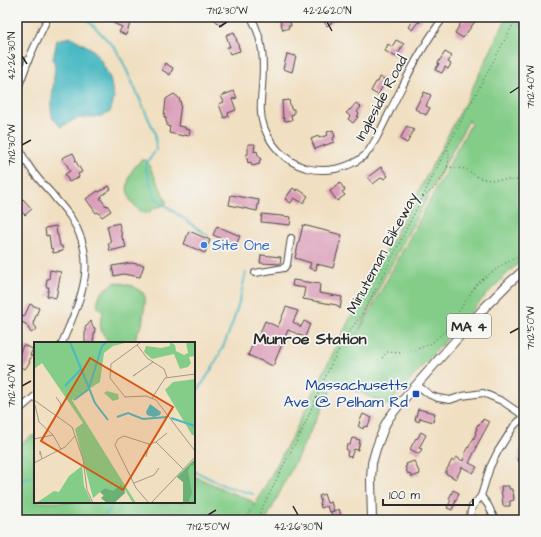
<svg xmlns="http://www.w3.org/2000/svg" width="541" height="537" font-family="'Architects Daughter',sans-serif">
	<rect width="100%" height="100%" fill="#f6f6f2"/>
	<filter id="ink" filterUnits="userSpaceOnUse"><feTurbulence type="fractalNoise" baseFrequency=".025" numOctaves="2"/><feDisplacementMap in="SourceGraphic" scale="8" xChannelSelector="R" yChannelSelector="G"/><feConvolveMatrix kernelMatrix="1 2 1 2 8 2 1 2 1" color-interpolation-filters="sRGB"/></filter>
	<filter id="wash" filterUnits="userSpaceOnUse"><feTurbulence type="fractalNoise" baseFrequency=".012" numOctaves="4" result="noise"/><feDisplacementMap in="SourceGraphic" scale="16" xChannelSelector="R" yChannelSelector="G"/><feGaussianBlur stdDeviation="0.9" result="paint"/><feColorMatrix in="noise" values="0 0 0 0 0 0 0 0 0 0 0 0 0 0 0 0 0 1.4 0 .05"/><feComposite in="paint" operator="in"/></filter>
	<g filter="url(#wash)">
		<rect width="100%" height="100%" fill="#f1dfc1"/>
		<!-- green -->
		<g fill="#84cd89" stroke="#587c5a" fill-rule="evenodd">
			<path d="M507 17H524L520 26H522L524 23V259L513 268 486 295 388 405 335 382 266 520H248L252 510 247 520H17V447L30 437 35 435V502H194V476L234 494 252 501 254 503V507L295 431 353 312 415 198 466 101ZM469 120 471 124 354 341 383 280Z"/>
			<polygon points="141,160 146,160 148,163 166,200 166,205 154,208 148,213 144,213 140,212 130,200 127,189 129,178 133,169"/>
			<path d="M116 282 133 286 143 293 145 297V303L142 325 137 333 134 343H109L102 332 100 325 103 312 98 307C95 295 107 287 116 282Z"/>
		</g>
		<!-- water -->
		<polygon fill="#4ab9c2" stroke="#3a7276" points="71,37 92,49 101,61 110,78 114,99 110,112 101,116 75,119 61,127 53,119 51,110 55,66 53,59 57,40"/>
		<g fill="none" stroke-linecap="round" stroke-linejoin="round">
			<!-- stream -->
			<g stroke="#4ab9c2" stroke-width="2">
				<polyline points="85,17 115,48 122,60 155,133 156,150 145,166 155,198 208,236"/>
				<path d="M194 395C213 371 228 339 237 309 241 297 243 284 246 272"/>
				<polyline points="194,471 225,486 253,494"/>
				<polyline points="17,481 35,477"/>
				<polyline points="101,520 115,502"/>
			</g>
		</g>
		<g id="blocks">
			<!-- building -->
			<g fill="#da9cb8">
				<polygon points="115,17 130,17 129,20 131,21 126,35 119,32 122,27 113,23"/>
				<polygon points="212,17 224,17 227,20 221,26"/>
				<polygon points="279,17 300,17 300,19 290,21 291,26 288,26 289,28 283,30"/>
				<polygon points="328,17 340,17 327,26 323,20"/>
				<polygon points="411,17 423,17 419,23 418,22 412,30 408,27 413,19"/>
				<polygon points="467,17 472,17 476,20 463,38 455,33 462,21 463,22"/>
				<polygon points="234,32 240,51 230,54 227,47 230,47 226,35"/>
				<polygon points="396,40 404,44 396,57 385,51 388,44 392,47"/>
				<polygon points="445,52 452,56 448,62 451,64 448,69 445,67 442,73 435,70 439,64 438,63"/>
				<polygon points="287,54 296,56 292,72 283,69"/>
				<polygon points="165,63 173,68 170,75 162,70"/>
				<polygon points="380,77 386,80 378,95 371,91 376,82 378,82"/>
				<polygon points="234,91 237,98 232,99 236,110 228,113 229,116 224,118 219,104 224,102 221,96"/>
				<polygon points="424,92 431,95 426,106 430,108 426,115 415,109 421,97 422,97"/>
				<polygon points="174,94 179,98 181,104 178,126 185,127 185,129 190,130 189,136 184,135 184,136 169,133 170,127 167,126 167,122 166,122 166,118 164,117 166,99 169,97"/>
				<polygon points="289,100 291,109 294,109 294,114 291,115 292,120 285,121 284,118 283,118 282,101"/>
				<polygon points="356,103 361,107 357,112 359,114 357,116 358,117 353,123 348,119 350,116 346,113 350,109 350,110"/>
				<polygon points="407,126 414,130 407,143 400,139"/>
				<polygon points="333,130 335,137 333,138 334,142 315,149 311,139 318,136 319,138 328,135 327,132"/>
				<polygon points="248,144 255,144 254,152 257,151 258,155 260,156 261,160 259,161 260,164 252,166 251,162 248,163 246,155 248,154"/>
				<polygon points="73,153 76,159 75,160 82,172 78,174 79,177 69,182 65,174 70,171 66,163 65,163 62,158"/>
				<polygon points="381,167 388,176 384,179 382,177 373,184 368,177"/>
				<polygon points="340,183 345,190 342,192 345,195 337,201 330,191"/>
				<polygon points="109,186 111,189 101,196 102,197 100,198 106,206 107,205 111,211 102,217 98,212 96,213 86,199 98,191 99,192"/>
				<polygon points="293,188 297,191 298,189 308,196 303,203 294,198 291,203 285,199"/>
				<polygon points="17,195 22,200 23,199 32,209 25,215 17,207"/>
				<polygon points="231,195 259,200 257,211 229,205"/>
				<polygon points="262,214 291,217 290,225 261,222"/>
				<polygon points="119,223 123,241 124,240 126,247 110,251 108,243 111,243 107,226"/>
				<polygon points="303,225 342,235 333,268 317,264 316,270 309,268 311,263 295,258"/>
				<polygon points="56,226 57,235 58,235 60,246 62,246 63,251 53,253 52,248 51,249 49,235 46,236 45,228"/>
				<polygon points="217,226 240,236 236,245 213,235"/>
				<polygon points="189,231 210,240 205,253 184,244"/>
				<polygon points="261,255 281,257 280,264 260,263"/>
				<polygon points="131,263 144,265 140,277 123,274 114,276 112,266"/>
				<polygon points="50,270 61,272 56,298 47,296 49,287 46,287 47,279 49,279"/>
				<polygon points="293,280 320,284 319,293 342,297 340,309 337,305 303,299 305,288 292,286"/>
				<polygon points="30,304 39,308 33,323 37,329 31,333 26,324 19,321 21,316 24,317"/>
				<polygon points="286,307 298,311 293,322 301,327 304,321 310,324 305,337 288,330 273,366 248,355 256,337 258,338 265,321 278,327"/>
				<polygon points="91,321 93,327 95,328 93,343 85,343 85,327 87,326"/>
				<polygon points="23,345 33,349 30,355 32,356 29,361 30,362 25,369 17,366 17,361"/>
				<polygon points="418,409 435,413 433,422 420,418 419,422 415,420"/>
				<polygon points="363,414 372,418 367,427 364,426 363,429 358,426 360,423 359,423"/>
				<polygon points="483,419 489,422 488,425 476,447 477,447 469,463 477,467 473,473 462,467 456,479 445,473 452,460 454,461 456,457 463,461 466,452 475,436 476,433 475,432 477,429 476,428 478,424 479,425 481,421 482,422"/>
				<polygon points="421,432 426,435 419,448 422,449 419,454 410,449 416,438 417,439"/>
				<polygon points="352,438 360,440 358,450 354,449 351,457 347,456 348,450 346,449 347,445 350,445"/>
				<polygon points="524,442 524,461 522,464 517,460 520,454 518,453"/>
				<polygon points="414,461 420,474 412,477 410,473 408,474 405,467 407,466 406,464"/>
				<polygon points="501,486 509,486 509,489 512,489 512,492 513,492 514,500 510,501 510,506 503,506"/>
				<polygon points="453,490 459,493 452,510 447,508 451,500 449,499"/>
				<polygon points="324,494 327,503 331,502 334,511 329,512 327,506 321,508 320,503 321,502 319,496"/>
				<polygon points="339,509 342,519 339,520 333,520 331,512"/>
			</g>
		</g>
	</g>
	<g filter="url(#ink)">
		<use href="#blocks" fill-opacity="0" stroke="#494642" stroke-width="1"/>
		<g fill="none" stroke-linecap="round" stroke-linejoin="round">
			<!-- minor casing -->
			<g stroke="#494642" stroke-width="8">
				<g id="minor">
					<path d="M251 17C264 41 264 62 262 88 261 101 259 114 264 127 271 146 286 162 306 168 325 173 348 169 364 156 369 152 372 145 376 139 385 122 393 104 402 87 414 63 428 38 444 17"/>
					<polyline points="17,91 30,56 48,17"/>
					<path d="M17 141C23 162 37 178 52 194 58 202 66 210 71 218 100 262 80 300 62 343"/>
					<polyline points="255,273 284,268 287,264 291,238"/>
					<polyline points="417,385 430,395 438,398 450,400 462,396 483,393 502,401 524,416"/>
					<polyline points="17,411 20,409 35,396"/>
					<polyline points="469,520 472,507 481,496"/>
					<polyline points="495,520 488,505 481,496 490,467 498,451 514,426 519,421 524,418"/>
				</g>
			</g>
			<!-- major casing -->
			<g stroke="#494642" stroke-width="10">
				<polyline id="major" points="372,520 371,480 372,463 376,449 385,425 389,418 403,400 485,307 510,282 524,270"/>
			</g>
			<!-- path -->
			<g stroke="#494642" stroke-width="1" stroke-dasharray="1 3" stroke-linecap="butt">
				<polyline points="447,167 466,169 479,178 490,180 524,180"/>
				<path d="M423 197C436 187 444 180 448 164 449 158 450 153 447 148"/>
				<polyline points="382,358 387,352 401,353 415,350 432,343 448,328 466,300 477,284 488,275 504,264 524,253"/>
				<polyline points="256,520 289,455 300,435 332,362 349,332 362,314 385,272 447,148 517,17"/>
			</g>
			<!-- minor -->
			<use href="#minor" stroke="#fff" stroke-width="6"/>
			<!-- major -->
			<use href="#major" stroke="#fff" stroke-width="8"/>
		</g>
	</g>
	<!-- ticks -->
	<path fill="none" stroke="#2b2b2b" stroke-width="1.5" d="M327 22 332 31M219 27 227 22M22 56 27 64M510 93 519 87M22 145 31 140M510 333 519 328M22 386 31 381M293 506 298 515M208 515 216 510"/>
	<!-- markers -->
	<circle fill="#3f7fe0" stroke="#f6f6f2" stroke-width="1.5" cx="204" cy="245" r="4"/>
	<rect fill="#1a4fb4" stroke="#f6f6f2" stroke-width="1.5" x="412" y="390" width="8" height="8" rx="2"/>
	<g text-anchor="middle" stroke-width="3.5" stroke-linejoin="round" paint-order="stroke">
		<!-- shield labels -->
		<rect fill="#f6f6f2" stroke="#686867" stroke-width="1" x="447" y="314" width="44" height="24" rx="3"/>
		<g font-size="14" font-weight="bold" fill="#2b2b2b">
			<text x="469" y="331">MA 4</text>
		</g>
		<!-- street labels -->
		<g font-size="15" fill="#2b2b2b" stroke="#f6f6f2">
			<text transform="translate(381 98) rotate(-62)" y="5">Ingleside Road</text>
			<text transform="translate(382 253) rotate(-62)" y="5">Minuteman Bikeway</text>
		</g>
		<!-- shop labels -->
		<g font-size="15" fill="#366cbe" stroke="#f6f6f2" text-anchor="start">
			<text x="212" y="250">Site One</text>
		</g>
		<!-- transit labels -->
		<g font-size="15" fill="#164399" stroke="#f6f6f2" text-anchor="end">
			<text x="408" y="390">Massachusetts<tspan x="408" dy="17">Ave @ Pelham Rd</tspan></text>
		</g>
		<!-- neighbourhood labels -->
		<g font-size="16" font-weight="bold" fill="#2b2b2b" stroke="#f6f6f2">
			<text x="310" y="344">Munroe Station</text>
		</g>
	</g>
	<!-- overview -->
	<g transform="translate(34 342)">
		<rect width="161" height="161" fill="#f1dfc1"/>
		<path d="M5 0H95L79 4 70 11 66 40 38 58 102 161H99L91 148V151L80 161H73L67 156 75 148 71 146 59 156 41 87 49 81 8 21 0 27V2ZM136 0 141 3 142 9 150 13 154 11 152 0H161V14L155 15 157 21 154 25 146 27 140 12 118 17 110 10 112 4 127 6 136 4ZM161 37V93H158L131 48 139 40ZM73 49 84 52 85 57 79 59 70 51ZM161 117V161H149V140L143 135ZM48 124 50 144 58 161H2L20 149 25 150 35 134Z" fill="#84cd89"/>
		<path d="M161 117V123L156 124 154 129 158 151 154 161H149V140L143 135ZM87 143 91 151 80 161H73L67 156 70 154 66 150 71 146 79 149Z" fill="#6bb075"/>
		<path d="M116 62 127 70 126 73 120 75 113 73 112 70Z" fill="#4ab9c2"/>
		<path fill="none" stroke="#4ab9c2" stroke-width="2" d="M36 0 55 46M73 0 68 4 55 46 61 61 74 78M31 44 47 27M40 58 55 47M83 75 94 71 109 77 133 75M137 76 161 84"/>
		<path fill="none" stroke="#a29785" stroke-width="1" d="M107 0 77 22 76 36 91 55 112 54 122 58 161 109M103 3 113 16 130 27 133 35M102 32 99 34 119 20M22 55 27 62 23 73M118 56 131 36 161 32M0 58 38 85 49 117 53 148 59 161M1 63 5 80 19 93M0 97 19 93 27 107M122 100 149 127M6 113V109L8 117M112 115 115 102M0 121 31 105 41 94M100 141 120 133 125 126M115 161 102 146 81 103 84 97 90 94 115 102 122 100 133 91M117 161 161 115"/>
		<path fill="#d5540f" fill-opacity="0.15" stroke="#d5540f" stroke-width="2" d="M56 16 139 65 89 148 7 99Z"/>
		<rect width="161" height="161" fill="none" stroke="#2b2b2b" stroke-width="2"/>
	</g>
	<!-- margin -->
	<rect width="541" height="537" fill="none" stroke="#f6f6f2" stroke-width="44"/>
	<!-- scale -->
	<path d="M383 499v6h90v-6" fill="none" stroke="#2b2b2b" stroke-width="2"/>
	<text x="389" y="499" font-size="12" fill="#2b2b2b" stroke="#f6f6f2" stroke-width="3" paint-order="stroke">100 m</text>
	<rect x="22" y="22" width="497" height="493" fill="none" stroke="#2b2b2b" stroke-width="1.5"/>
	<g font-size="10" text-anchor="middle" fill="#2b2b2b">
		<text x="227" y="14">71°12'30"W</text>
		<text x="327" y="14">42°26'20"N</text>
		<text transform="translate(11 56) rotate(-90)" y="4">42°26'30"N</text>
		<text transform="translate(530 87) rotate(-90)" y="4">71°12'40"W</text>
		<text transform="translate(11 145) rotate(-90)" y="4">71°12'30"W</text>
		<text transform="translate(530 328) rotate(-90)" y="4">71°12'50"W</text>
		<text transform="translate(11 386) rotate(-90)" y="4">71°12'40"W</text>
		<text x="208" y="530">71°12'50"W</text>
		<text x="298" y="530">42°26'30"N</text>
	</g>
</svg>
